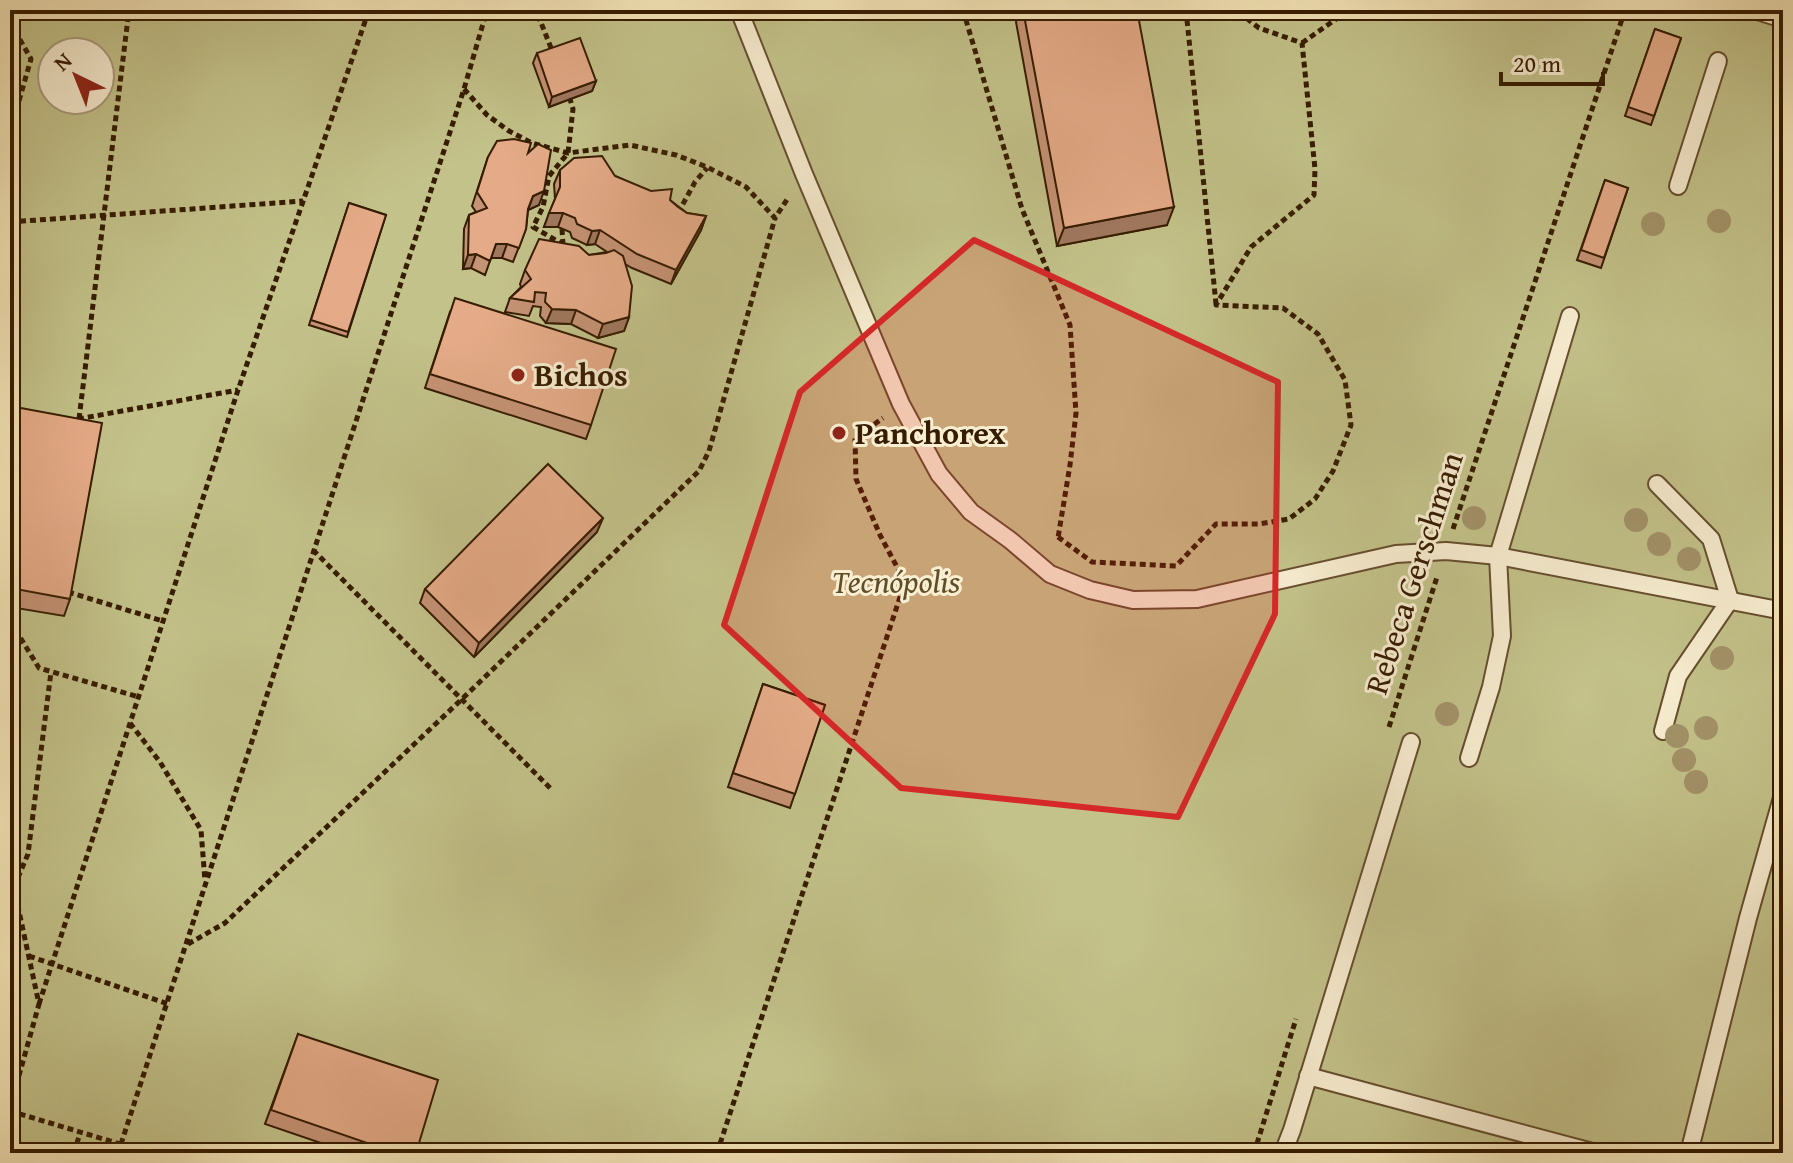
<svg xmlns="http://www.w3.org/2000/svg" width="1793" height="1163" font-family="'Gentium Book Plus',serif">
	<rect width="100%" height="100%" fill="#f4e5b8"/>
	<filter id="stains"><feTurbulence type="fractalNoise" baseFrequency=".0025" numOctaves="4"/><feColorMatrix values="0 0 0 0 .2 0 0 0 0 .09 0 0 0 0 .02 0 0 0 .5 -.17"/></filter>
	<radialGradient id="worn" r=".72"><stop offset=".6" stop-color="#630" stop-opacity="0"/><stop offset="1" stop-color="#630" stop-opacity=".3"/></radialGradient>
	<!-- green -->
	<path fill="#c3c28a" stroke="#7c6f45" stroke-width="2" fill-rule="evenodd" d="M10 10H1783V1153H10ZM52 52H100V100H52Z"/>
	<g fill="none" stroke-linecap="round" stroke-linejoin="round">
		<!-- service casing -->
		<g stroke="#664e2e" stroke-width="20">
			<g id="service">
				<polyline points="739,10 804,174 901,404 939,474 971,512 1010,540 1050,574 1090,590 1133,600 1197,599 1396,554 1446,551 1498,556 1783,611"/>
				<polyline points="1754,10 1783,19"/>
				<polyline points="1678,186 1718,61"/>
				<polyline points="1657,484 1711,539 1730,600 1678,676 1663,731"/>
				<polyline points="1469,758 1491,687 1502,636 1498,556 1570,316"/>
				<polyline points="1308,1076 1596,1153"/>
				<polyline points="1283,1153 1292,1130 1411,742"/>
				<polyline points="1689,1153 1748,918 1783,794"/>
			</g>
		</g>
		<!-- path -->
		<g stroke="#361c00" stroke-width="5" stroke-dasharray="6 4" stroke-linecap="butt">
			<polyline points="528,10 540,20 553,53"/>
			<polyline points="963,10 1022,209 1070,325 1076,413 1070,465 1058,538"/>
			<polyline points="1186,10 1216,304"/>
			<polyline points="10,22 31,59 10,132"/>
			<polyline points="1302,43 1349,10"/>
			<polyline points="464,89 487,115 509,131 532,143 568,153 630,145 676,155 707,167 746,187 775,218 788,198"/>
			<polyline points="678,213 695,182 707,168"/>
			<polyline points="10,222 303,201"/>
			<polyline points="562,229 563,245"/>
			<polyline points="564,245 533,227 543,207 549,176 568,153 573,109 570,99"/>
			<polyline points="78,419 238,390"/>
			<polyline points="79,419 129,10"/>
			<polyline points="1453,529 1625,10"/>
			<polyline points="1058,537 1092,562 1176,566 1216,524 1259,524 1289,519 1315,499 1333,471 1351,425 1345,380 1318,334 1283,308 1216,305 1251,247 1314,195 1315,169 1302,43 1259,28 1236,10"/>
			<polyline points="313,550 552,790"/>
			<polyline points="68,592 163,621"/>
			<polyline points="10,621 39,668 139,697"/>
			<polyline points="130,723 160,762 201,830 205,881"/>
			<polyline points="1389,727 1437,577"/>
			<polyline points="10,876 14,888 39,1004 10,1108"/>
			<polyline points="14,887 28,854 51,672"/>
			<polyline points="188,944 225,923 462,699 699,471 709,451 775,218"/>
			<polyline points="29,956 168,1004"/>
			<polyline points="39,1004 238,390 369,10"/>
			<polyline points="10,1111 150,1153"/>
			<polyline points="121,1144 464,89 487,10"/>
			<polyline points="74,1153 80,1133"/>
			<polyline points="717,1153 905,582 880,535 856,479 855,438 883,418"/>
			<polyline points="1254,1153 1296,1019"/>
		</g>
		<!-- service -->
		<use href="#service" stroke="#f8eed1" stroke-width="16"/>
	</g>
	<!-- trees -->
	<g fill="#a39269">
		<circle cx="1719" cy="221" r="12"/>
		<circle cx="1653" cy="224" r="12"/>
		<circle cx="1474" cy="518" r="12"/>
		<circle cx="1636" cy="520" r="12"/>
		<circle cx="1659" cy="544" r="12"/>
		<circle cx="1689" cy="559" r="12"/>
		<circle cx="1722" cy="658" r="12"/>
		<circle cx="1447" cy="714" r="12"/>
		<circle cx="1706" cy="728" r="12"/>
		<circle cx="1677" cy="736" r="12"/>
		<circle cx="1684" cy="760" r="12"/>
		<circle cx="1696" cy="782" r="12"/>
	</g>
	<!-- wall -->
	<g fill="#c59375" stroke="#361c00" stroke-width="2">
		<polygon points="1020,10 1137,10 1167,225 1057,246 1016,22"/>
		<polygon points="1655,29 1681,38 1651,125 1625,116"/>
		<polygon points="537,53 596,81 592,91 549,107 533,63"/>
		<polygon points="528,153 539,205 528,210 526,229 513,262 502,258 491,258 485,275 471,268 463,269 464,229 469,215 476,212 472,206 488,157"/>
		<polygon points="560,170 615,176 670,200 687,213 706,216 701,230 671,284 632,268 625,264 629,317 624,331 598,338 571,324 546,323 540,316 541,307 533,306 529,316 505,312 510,298 521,287 520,284 525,270 589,255 607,252 595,244 587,245 572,238 570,232 558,227 544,227 555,199 554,184"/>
		<polygon points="1605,180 1628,188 1601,268 1577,260"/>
		<polygon points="349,203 386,215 347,337 309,325"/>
		<polygon points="450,312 591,425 586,439 425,388"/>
		<polygon points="10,406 70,599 64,616 10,607"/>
		<polygon points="597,532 474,657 420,603 425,589"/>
		<polygon points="763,684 825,705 790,808 728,787"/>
		<polygon points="298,1034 416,1153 350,1153 265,1124"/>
	</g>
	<!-- shaded-wall -->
	<g fill="#a0785f" stroke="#361c00" stroke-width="2">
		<polygon points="596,81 592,91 549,107 552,97"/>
		<polygon points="544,191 539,205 528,210 533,196"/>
		<polygon points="1174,207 1167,225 1057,246 1064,228"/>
		<polygon points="549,213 563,213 558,227 544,227"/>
		<polygon points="706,216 701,230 671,284 676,270"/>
		<polygon points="600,230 595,244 587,245 592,231"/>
		<polygon points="496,244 507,244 502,258 491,258"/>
		<polygon points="476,254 471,268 463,269 468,255"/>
		<polygon points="552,309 576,310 571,324 546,323"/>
		<polygon points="629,317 624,331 598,338 603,324"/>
		<polygon points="603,518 597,532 474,657 479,643"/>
	</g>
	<!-- building -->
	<g fill="#e5ab88" stroke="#361c00" stroke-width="2">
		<polygon points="1023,10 1137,10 1174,207 1064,228"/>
		<polygon points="1655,29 1681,38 1654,116 1628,107"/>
		<polygon points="580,38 596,81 552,97 537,53"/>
		<polygon points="514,139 531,143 528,153 538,144 551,150 544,191 533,196 528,209 526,229 519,248 507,244 496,244 490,261 476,254 468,255 469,215 487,208 477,192 488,157 497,141"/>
		<polygon points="602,156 615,176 651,191 672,189 670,200 678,207 687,213 706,216 676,270 637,254 600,230 592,231 577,224 575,218 563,213 549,213 560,187 560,170 574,158"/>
		<polygon points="1605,180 1628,188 1604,258 1581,250"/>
		<polygon points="349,203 386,215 348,332 311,320"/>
		<polygon points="539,239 579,246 589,255 606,253 614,250 623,256 632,286 629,317 603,324 576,310 552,309 545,302 546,293 535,292 534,302 510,298 531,279 525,270"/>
		<polygon points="455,298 616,349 591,425 430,374"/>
		<polygon points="10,406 102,423 70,599 10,588"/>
		<polygon points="548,464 603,518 479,643 425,589"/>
		<polygon points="763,684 825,705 795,794 733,773"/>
		<polygon points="298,1034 438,1080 416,1153 396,1153 271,1110"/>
	</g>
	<!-- marked area -->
	<path fill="#d62828" fill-opacity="0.2" stroke="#d62828" stroke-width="6" stroke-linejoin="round" d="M974 240 1278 382 1275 614 1178 817 901 788 724 625 800 392Z"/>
	<!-- markers -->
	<g fill="#8f2418" stroke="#f8eed1" stroke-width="3">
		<circle cx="518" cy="375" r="8"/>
		<circle cx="839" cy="433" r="8"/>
	</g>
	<g text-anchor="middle" stroke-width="6" stroke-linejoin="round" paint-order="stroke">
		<!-- poi labels -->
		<g font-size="32" font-weight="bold" fill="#361c00" stroke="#f8eed1" text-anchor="start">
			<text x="534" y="386">Bichos</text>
			<text x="855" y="444">Panchorex</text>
		</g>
		<!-- street labels -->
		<g font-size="32" fill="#361c00" stroke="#f8eed1">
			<text transform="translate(1414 573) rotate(-72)" y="11">Rebeca Gerschman</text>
		</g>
		<!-- park labels -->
		<g font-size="32" font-style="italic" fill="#604e29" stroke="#f8eed1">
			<text x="896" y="593">Tecnópolis</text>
		</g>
	</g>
	<!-- margin -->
	<rect width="1793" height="1163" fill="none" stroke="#f4e5b8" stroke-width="40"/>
	<rect x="12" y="12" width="1769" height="1139" fill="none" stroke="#361c00" stroke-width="4"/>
	<rect x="20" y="20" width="1753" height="1123" fill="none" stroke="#361c00" stroke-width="2"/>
	<!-- north arrow -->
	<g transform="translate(76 76) rotate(317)"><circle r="38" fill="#f8eed1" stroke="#aa9a7d" stroke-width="2"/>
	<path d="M0-6L14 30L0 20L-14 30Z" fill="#8f2418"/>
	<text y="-12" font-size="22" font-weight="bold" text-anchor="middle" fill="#361c00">N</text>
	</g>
	<!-- scale -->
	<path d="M1501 72v12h102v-12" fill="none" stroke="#361c00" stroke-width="4"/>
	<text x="1513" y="72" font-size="24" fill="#361c00" stroke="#f8eed1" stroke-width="6" paint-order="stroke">20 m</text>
	<rect width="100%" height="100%" filter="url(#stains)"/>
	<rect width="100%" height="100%" fill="url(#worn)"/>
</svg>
